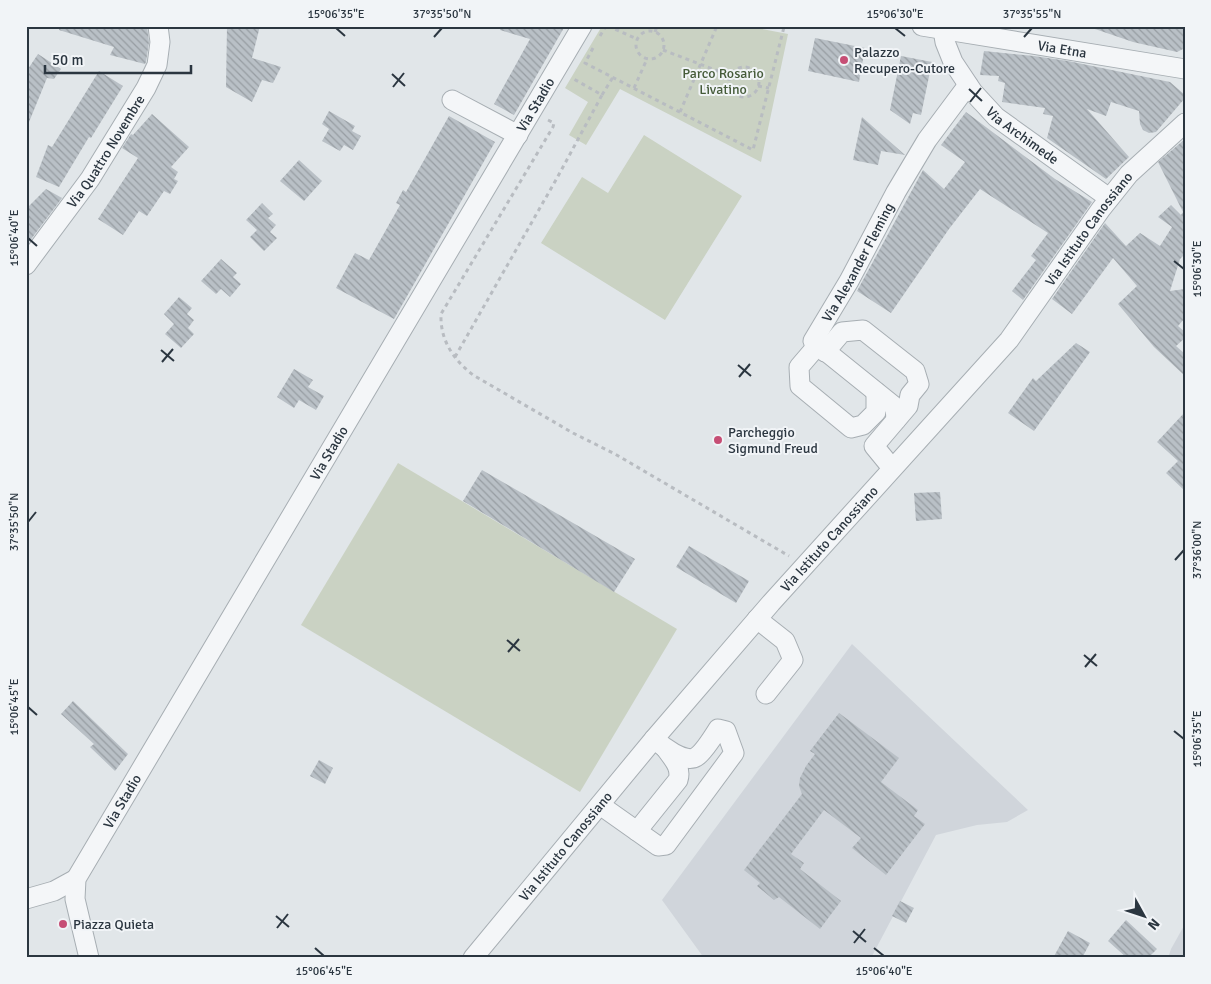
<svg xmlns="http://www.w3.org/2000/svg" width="1211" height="984" font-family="Signika,sans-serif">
	<defs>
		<pattern id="building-back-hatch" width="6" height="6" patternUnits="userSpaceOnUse" patternTransform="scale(1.25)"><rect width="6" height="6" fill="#b9c0c6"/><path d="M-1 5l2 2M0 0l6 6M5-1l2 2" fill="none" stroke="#979da2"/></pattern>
	</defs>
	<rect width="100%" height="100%" fill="#e1e6e9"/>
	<!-- built -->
	<g fill="#d0d5db">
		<polygon points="852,644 1028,810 1007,822 977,825 936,835 871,958 704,958 662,900"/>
		<polygon points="1185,924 1185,958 1168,958 1171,949"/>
	</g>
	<!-- park -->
	<g fill="#cad2c3">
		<polygon points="602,26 747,26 788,34 761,162 620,89 586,145 569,135 588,102 565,88"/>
		<polygon points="644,135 742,196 665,320 541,243 582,177 608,193"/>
		<polygon points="398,463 677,629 580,792 301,625"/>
	</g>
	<!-- building -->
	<g fill="url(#building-back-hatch)">
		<polygon points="60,26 147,26 149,42 146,62 145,64 110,55 114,47 59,30"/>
		<polygon points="227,26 260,26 252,58 281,67 273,83 262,80 252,102 226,87"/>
		<polygon points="501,26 565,26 514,115 494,104 530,39 500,30"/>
		<polygon points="1095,26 1185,26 1185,48 1177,52 1133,42 1095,29"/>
		<polygon points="815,38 865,48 859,82 808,71"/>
		<polygon points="984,51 1034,56 1068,61 1170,82 1185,95 1185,98 1156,132 1149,133 1143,130 1140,124 1139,111 1111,102 1106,116 1087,109 1129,157 1106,179 1047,138 1053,116 1043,114 1045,108 1002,102 1005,83 998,81 999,76 980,75"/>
		<polygon points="38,54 61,69 54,79 47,78 27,127 26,72"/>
		<polygon points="901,56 932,62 921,115 913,113 910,124 890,110"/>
		<polygon points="99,71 123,86 91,138 89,137 59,187 36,177 48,145 52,147"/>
		<polygon points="329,111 355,126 352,131 361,136 353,150 344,145 340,151 322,141 329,129 322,124"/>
		<polygon points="966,112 1055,179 1092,202 1023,300 1012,291 1036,260 1031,256 1048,233 980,189 949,229 891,313 857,291 923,170 944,189 965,162 941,145"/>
		<polygon points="152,114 189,147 171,167 178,172 174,179 178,181 170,194 164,191 147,216 139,211 123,235 98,219 138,158 122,148 131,134 133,135"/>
		<polygon points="449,116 495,142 394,319 336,288 355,253 369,260 400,205 396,203 403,190 406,192"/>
		<polygon points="862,117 905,155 881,151 878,165 853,160"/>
		<polygon points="1185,139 1185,254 1180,259 1170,291 1185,289 1185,318 1178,326 1185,332 1185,338 1176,346 1185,354 1185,376 1154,347 1118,304 1137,286 1113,258 1072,314 1052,299 1105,223 1126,246 1140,233 1160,246 1172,227 1158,217 1171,205 1181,215 1183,212 1158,162"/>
		<polygon points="299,160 322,181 304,201 280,181"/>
		<polygon points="46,189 62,198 26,246 26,209"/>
		<polygon points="262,203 273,214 268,218 276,225 270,232 277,238 264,251 250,237 257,230 246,220"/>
		<polygon points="221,259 237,273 233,277 241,284 230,297 221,289 216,294 201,281"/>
		<polygon points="179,297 192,308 187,314 194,320 188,328 194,334 181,348 165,334 174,324 164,314"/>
		<polygon points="1076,343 1090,352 1034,431 1008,413 1033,378 1036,381"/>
		<polygon points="294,369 313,380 308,387 324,396 316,410 299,400 294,408 277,397"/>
		<polygon points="1185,412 1185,491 1166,473 1178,461 1157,442"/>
		<polygon points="482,470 635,559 614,592 463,501"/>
		<polygon points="940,492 942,519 916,521 914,493"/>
		<polygon points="689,546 749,581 736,603 676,567"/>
		<polygon points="73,701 128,754 115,771 90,747 94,744 61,714"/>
		<polygon points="839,713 899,758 881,782 918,810 914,816 925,824 886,875 852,848 861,838 824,810 791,854 804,863 800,869 841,901 820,929 779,897 774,900 757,886 760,883 744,870 802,794 799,786 800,778 806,766 815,754 810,751"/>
		<polygon points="319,760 333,768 325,784 310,776"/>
		<polygon points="900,901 914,908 906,923 892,916"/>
		<polygon points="1126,920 1157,949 1148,958 1127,958 1108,941"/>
		<polygon points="1068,931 1090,943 1082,958 1053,958"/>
	</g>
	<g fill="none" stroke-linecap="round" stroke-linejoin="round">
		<!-- minor casing -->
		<g stroke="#a7aeb3" stroke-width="21">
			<g id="minor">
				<path id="s1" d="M922 26 1185 69"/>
				<path id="s2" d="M944 26 943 30 945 42 953 62 973 92 996 117 1109 198"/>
				<polyline points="452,100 518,135"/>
				<path id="s3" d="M26 265 90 179 146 88 157 65 160 42 158 26"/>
				<polyline points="817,346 799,367 800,386 851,428 863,425 876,412 876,392"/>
				<polyline points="825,352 842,332 863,330 915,371 919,384 910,395 908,406 874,446 892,468"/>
				<path id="s4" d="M896 420 895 407 813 341 849 281 896 192 927 140 968 85"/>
				<polyline points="757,619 785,641 793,660 766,694"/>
				<path d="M600 805 658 846 666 845 734 753 726 731 718 729C713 737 703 753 696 757 685 764 662 746 654 739"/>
				<path d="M637 831 678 780C682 768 673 759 666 749"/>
				<polyline points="26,899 54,891 76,879"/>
				<path id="s5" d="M89 958 75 899 76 879 582 26"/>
				<path id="s6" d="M473 958 654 739 771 603 1009 340 1101 209 1129 174 1185 123"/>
			</g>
		</g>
		<!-- path -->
		<g stroke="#b8bcc1" stroke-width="3" stroke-dasharray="4 4" stroke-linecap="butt">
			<polyline points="608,26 637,39"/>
			<circle cx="650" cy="45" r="14"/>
			<polyline points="655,32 657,26"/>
			<polyline points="600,36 606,26"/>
			<polyline points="593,48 585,63 753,150 784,27 780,26"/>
			<polyline points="663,50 731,76"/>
			<circle cx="744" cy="82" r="15"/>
			<polyline points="758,86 769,88"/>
			<polyline points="634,88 647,59"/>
			<polyline points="602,95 613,77"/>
			<polyline points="680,112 717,26"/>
			<path d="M548 120 554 123 553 127 441 314C440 340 453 359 473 375L573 433 615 454 789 556"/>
			<polyline points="455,357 557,178 602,95 572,78"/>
		</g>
		<!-- minor -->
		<use href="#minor" stroke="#f4f6f8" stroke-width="19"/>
	</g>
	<!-- ticks -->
	<path fill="none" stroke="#2b3640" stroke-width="2" d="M336 28 345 36M895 28 905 36M434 37 442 28M1024 37 1032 28M392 74 405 86M393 87 404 73M969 89 982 101M970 102 981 88M28 238 37 246M1174 261 1184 269M161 350 174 361M162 362 173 349M738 365 751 376M739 377 750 364M28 522 36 512M1175 560 1184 550M507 640 520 651M508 652 519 639M1084 655 1097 666M1085 667 1096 654M28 707 37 715M1174 731 1184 739M276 916 289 927M277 928 288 914M853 931 866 942M854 943 865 929M315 948 324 956M874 948 884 956"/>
	<!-- markers -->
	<g fill="#c64e75" stroke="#f1f4f7" stroke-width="2">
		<circle cx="844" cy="60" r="5"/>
		<circle cx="718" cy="440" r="5"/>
		<circle cx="63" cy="924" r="5"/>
	</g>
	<g text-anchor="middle" stroke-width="4" stroke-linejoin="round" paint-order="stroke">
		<!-- street labels -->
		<g font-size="14" fill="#2b3640" stroke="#f1f4f7">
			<text dy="5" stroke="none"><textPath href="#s1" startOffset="142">Via Etna</textPath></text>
			<text dy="5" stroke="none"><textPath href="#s5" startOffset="981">Via Stadio</textPath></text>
			<text dy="5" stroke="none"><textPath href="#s2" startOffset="140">Via Archimede</textPath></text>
			<text dy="5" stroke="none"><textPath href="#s3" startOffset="139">Via Quattro Novembre</textPath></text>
			<text dy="5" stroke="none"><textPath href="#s6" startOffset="955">Via Istituto Canossiano</textPath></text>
			<text dy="5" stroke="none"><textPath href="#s4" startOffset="209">Via Alexander Fleming</textPath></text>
			<text dy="5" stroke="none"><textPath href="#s5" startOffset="576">Via Stadio</textPath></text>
			<text dy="5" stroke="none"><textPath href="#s6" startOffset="550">Via Istituto Canossiano</textPath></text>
			<text dy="5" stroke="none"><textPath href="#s5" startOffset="171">Via Stadio</textPath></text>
			<text dy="5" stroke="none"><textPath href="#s6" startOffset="145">Via Istituto Canossiano</textPath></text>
		</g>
		<!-- poi labels -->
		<g font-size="14" fill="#2b3640" stroke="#f1f4f7" text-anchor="start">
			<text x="854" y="57">Palazzo<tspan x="854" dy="16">Recupero-Cutore</tspan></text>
			<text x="728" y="437">Parcheggio<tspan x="728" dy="16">Sigmund Freud</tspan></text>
			<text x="73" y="929">Piazza Quieta</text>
		</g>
		<!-- park labels -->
		<g font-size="14" fill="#455b39" stroke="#f1f4f7">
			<text x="723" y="78">Parco Rosario<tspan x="723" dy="16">Livatino</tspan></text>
		</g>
	</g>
	<!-- border -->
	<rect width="1211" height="984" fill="none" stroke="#f1f4f7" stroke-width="55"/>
	<!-- north arrow -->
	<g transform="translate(1144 916) rotate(130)" stroke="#f1f4f7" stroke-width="4" paint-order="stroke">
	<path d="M0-4L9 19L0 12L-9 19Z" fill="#2b3640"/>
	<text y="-8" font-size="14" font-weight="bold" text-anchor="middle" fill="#2b3640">N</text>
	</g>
	<!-- scale -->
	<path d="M45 65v8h146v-8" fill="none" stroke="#2b3640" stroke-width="2.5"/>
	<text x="52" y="65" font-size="15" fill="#2b3640" stroke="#f1f4f7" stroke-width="4" paint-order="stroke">50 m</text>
	<rect x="28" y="28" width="1156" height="928" fill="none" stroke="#2b3640" stroke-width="2"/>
	<g font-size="12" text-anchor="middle" fill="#2b3640">
		<text x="336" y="18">15°06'35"E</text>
		<text x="442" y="18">37°35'50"N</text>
		<text x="895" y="18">15°06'30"E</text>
		<text x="1032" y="18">37°35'55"N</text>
		<text transform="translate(14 238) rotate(-90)" y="4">15°06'40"E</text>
		<text transform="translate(1197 269) rotate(-90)" y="4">15°06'30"E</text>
		<text transform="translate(14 522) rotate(-90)" y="4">37°35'50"N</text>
		<text transform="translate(1197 550) rotate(-90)" y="4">37°36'00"N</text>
		<text transform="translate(14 707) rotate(-90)" y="4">15°06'45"E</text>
		<text transform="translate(1197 739) rotate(-90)" y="4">15°06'35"E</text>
		<text x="324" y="975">15°06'45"E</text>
		<text x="884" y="975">15°06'40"E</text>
	</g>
</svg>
